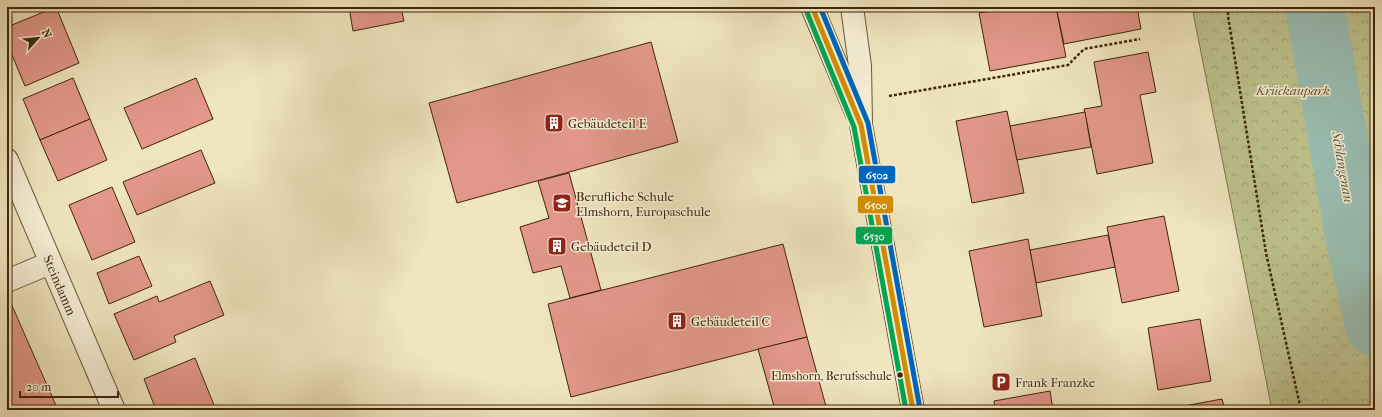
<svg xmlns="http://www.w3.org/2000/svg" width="1382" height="417" font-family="'IM FELL French Canon',serif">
	<defs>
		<pattern id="forest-crowns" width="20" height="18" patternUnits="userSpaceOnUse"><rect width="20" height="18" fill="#bfc38e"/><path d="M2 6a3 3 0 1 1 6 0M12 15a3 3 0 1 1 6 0" fill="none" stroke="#a5a779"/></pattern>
	</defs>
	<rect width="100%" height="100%" fill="#efe5bf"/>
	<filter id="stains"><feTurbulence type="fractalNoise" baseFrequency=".005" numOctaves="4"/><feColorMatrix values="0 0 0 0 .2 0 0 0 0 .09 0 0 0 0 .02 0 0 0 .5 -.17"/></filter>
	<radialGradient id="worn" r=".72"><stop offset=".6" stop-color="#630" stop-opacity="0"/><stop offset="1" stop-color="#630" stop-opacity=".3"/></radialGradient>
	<!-- forest -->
	<polygon fill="url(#forest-crowns)" stroke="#7f744b" points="1192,7 1375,7 1375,410 1272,410"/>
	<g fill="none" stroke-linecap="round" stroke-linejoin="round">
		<!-- river -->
		<polyline stroke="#9abfb4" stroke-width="59" points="1315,7 1354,232 1375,327"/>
	</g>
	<!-- building -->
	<g fill="#e2978a" stroke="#3f2608">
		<polygon points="56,7 79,63 25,86 7,43 7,27"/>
		<polygon points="349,7 401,7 404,21 353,31"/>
		<polygon points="1013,7 1056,7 1066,57 990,71 979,13"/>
		<polygon points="1056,7 1137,7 1141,29 1064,44"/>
		<polygon points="651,42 678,142 457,203 429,103"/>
		<polygon points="1148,52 1156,92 1140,95 1153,163 1097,174 1084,109 1102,106 1094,62"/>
		<polygon points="73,78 90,119 40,140 23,99"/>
		<polygon points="196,78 213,119 142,149 124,108"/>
		<polygon points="1007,111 1024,193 972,203 956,121"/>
		<polygon points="1085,112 1091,147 1017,160 1010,126"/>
		<polygon points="90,119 107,160 58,181 40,140"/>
		<polygon points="201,150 215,183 137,215 123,182"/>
		<polygon points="569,173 601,290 570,298 561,266 533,273 520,227 549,218 538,181"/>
		<polygon points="112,187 135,242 92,260 69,205"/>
		<polygon points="1164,216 1179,291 1122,303 1107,227"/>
		<polygon points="1108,235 1115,267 1036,283 1030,250"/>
		<polygon points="1028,239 1042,316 984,327 969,251"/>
		<polygon points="783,244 807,337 571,397 548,304"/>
		<polygon points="139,256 152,286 109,304 97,273"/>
		<polygon points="210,281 224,315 174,336 176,342 134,360 114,314 157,296 159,302"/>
		<polygon points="10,301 35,358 58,410 7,410 7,302"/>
		<polygon points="1200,319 1211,381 1158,390 1148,328"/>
		<polygon points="807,337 827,410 775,410 758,349"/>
		<polygon points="195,358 216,410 156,410 144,379"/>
		<polygon points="1050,391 1053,410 995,410 994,401"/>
		<polygon points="1222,399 1225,410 1162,410"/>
	</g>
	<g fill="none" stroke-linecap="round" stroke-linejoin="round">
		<!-- minor casing -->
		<g stroke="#6b5636" stroke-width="24">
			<polyline id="minor" points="7,281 50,263"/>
		</g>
		<!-- tertiary casing -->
		<g stroke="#6b5636" stroke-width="24">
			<g id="tertiary">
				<polyline points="812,7 856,112"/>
				<polyline points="852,7 860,66 861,125 913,410"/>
				<polyline points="7,160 114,410"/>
			</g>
		</g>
		<!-- path -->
		<g stroke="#3f2608" stroke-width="2.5" stroke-dasharray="3 2" stroke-linecap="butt">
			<polyline points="1228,7 1228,16 1266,253 1301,410"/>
			<polyline points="889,96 1068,65 1084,49 1140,39"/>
		</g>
		<!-- minor -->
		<use href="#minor" stroke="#f5eed5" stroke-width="22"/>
		<!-- tertiary -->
		<use href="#tertiary" stroke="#f5eed5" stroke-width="22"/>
		<!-- bus-1 casing -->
		<g stroke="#f5eed5" stroke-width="8">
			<polyline id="bus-1" points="812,7 861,125 913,410"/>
		</g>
		<!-- bus-2 casing -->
		<g stroke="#f5eed5" stroke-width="8">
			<polyline id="bus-2" points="806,10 854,127 906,410"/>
		</g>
		<!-- bus-3 casing -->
		<g stroke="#f5eed5" stroke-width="8">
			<polyline id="bus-3" points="820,7 868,123 920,409"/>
		</g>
		<!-- bus-1 -->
		<use href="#bus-1" stroke="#d28c02" stroke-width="5"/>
		<!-- bus-2 -->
		<use href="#bus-2" stroke="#00a651" stroke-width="5"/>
		<!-- bus-3 -->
		<use href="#bus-3" stroke="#0065bd" stroke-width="5"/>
	</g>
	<!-- icons -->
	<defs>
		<g id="building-square" transform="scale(1)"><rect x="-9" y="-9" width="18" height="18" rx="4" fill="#8f2418" stroke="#f5eed5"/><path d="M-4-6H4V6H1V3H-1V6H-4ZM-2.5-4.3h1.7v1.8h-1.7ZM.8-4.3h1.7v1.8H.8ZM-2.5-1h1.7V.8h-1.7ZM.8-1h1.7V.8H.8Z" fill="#fff"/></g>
		<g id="school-square" transform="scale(1)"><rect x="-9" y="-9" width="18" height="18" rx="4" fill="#8f2418" stroke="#f5eed5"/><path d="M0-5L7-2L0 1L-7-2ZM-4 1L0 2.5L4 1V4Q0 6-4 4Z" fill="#fff"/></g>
		<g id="parking-square" transform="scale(1)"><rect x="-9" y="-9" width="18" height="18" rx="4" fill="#8f2418" stroke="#f5eed5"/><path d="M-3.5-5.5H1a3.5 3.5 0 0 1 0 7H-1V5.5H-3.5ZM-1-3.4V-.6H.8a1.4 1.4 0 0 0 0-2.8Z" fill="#fff"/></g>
	</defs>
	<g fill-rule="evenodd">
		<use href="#building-square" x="554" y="123"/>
		<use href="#school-square" x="562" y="203"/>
		<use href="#building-square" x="557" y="246"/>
		<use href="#building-square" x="677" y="321"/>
		<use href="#parking-square" x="1001" y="382"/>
	</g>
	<!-- markers -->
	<circle fill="#3f2608" stroke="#f5eed5" stroke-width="1.5" cx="900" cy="375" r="3.5"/>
	<g text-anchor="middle" stroke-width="3" stroke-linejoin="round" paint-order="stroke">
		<!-- bus labels -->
		<g font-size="12" fill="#3f2608" stroke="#f5eed5" text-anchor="end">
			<text x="892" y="380">Elmshorn, Berufsschule</text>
		</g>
		<!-- park labels -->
		<g font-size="13" font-style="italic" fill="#5f4d2a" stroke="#f5eed5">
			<text x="1293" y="95">Krückaupark</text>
		</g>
		<!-- poi labels -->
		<g font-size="13" fill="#3f2608" stroke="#f5eed5" text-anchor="start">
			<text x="568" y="128">Gebäudeteil E</text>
			<text x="576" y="201">Berufliche Schule<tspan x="576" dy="15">Elmshorn, Europaschule</tspan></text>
			<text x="571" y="251">Gebäudeteil D</text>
			<text x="691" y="326">Gebäudeteil C</text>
			<text x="1015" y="387">Frank Franzke</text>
		</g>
		<!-- street labels -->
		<g font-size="13" fill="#3f2608" stroke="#f5eed5">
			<text transform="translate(60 285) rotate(67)" y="5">Steindamm</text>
		</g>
		<!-- water labels -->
		<g font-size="14" font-style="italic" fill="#5a543c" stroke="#f5eed5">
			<text transform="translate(1343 167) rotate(80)" y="5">Schlangenau</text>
		</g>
	</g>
	<g stroke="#f5eed5" stroke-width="1.5">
		<rect x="858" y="165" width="38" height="19" rx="4" fill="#0065bd"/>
		<rect x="857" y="195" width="37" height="19" rx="4" fill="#d28c02"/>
		<rect x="855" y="226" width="38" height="19" rx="4" fill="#00a651"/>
	</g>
	<g font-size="11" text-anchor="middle" font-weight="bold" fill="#fff">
		<text x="877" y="179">6502</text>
		<text x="876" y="209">6500</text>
		<text x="874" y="240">6530</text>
	</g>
	<!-- margin -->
	<rect width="1382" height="417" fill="none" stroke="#efe5bf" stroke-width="24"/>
	<rect x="8" y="8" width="1366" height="401" fill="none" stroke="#3f2608" stroke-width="2"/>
	<rect x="12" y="12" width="1358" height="393" fill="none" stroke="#3f2608"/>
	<!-- north arrow -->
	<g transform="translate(38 38) rotate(63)" stroke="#f5eed5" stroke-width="3" paint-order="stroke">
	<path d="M0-3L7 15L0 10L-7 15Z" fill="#3f2608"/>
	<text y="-6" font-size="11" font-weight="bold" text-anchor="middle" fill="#3f2608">N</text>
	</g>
	<!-- scale -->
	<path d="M20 391v6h98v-6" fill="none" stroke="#3f2608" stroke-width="2"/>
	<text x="26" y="391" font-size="12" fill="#3f2608" stroke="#f5eed5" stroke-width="3" paint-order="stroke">20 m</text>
	<rect width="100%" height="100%" filter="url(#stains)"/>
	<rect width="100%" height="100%" fill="url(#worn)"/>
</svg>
